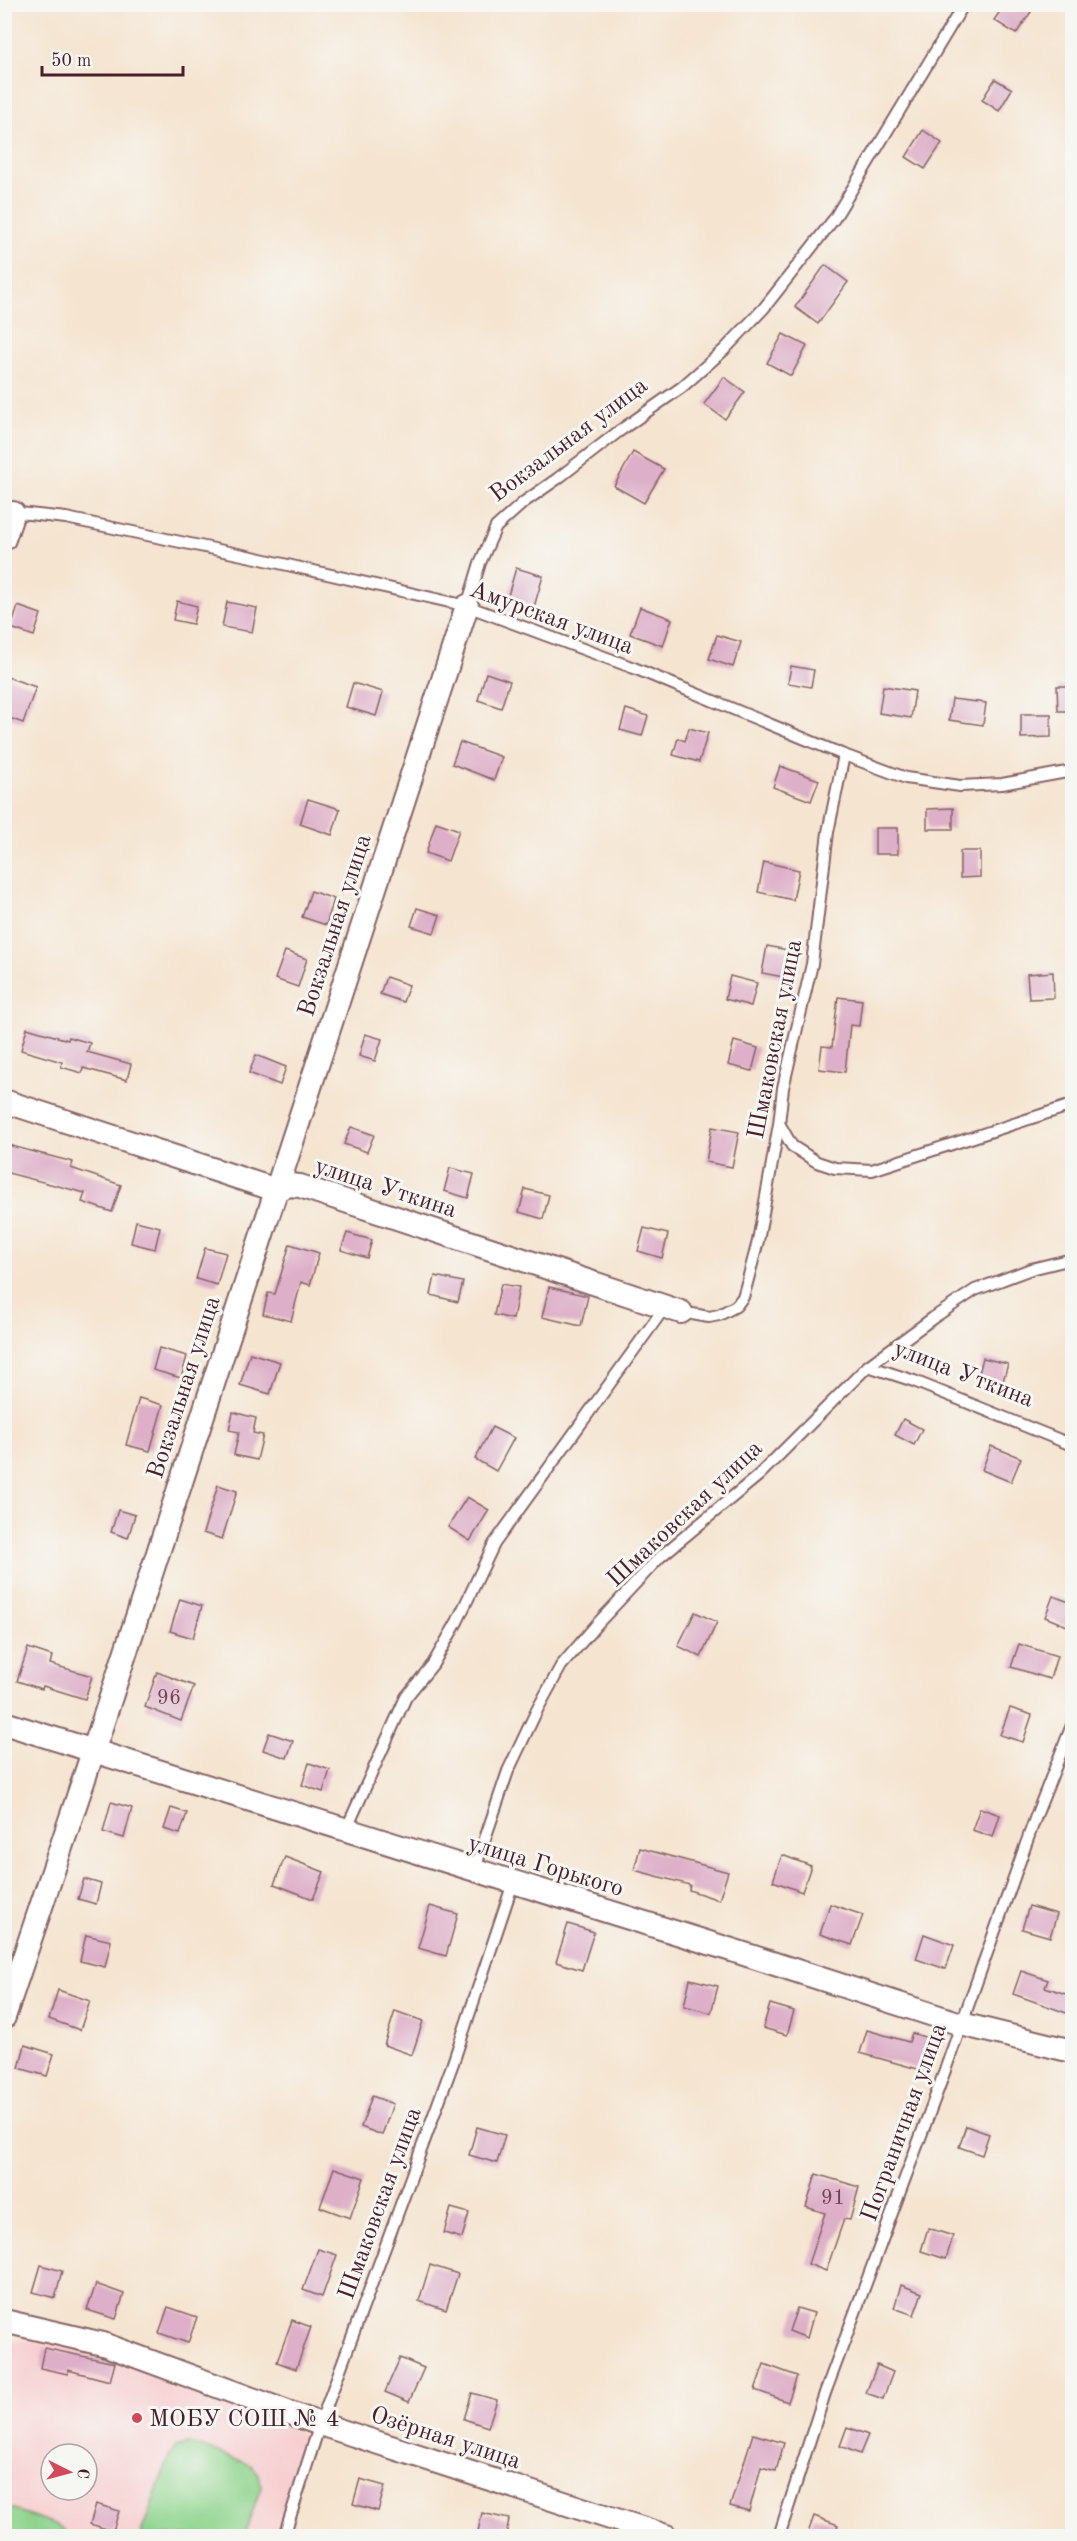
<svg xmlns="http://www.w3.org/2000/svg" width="1077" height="2541" font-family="'Old Standard TT',serif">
	<rect width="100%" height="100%" fill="#f6f6f2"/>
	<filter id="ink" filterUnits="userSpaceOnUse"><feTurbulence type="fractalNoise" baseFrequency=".0167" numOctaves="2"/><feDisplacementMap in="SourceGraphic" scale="12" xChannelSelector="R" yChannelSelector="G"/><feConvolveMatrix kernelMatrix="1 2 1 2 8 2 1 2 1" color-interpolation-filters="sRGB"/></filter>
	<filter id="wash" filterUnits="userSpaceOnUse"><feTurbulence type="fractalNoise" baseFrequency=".008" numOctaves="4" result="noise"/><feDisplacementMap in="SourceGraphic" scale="24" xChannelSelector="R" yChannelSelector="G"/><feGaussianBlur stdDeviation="1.35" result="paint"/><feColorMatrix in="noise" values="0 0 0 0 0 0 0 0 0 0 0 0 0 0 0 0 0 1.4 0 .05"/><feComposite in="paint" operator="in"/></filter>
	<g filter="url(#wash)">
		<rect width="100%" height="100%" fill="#f5e4d0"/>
		<!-- built -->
		<path fill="#f7cfd1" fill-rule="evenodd" d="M5 2338 103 2350 230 2399 310 2438 277 2536H5ZM51 2454H87V2490H51Z"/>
		<!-- green -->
		<g fill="#8ed48d" stroke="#6c7a5c" stroke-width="1.5">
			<polygon points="188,2444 203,2447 252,2466 259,2474 261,2487 244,2536 140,2536 169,2457 176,2447"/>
			<polygon points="5,2507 55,2524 64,2530 65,2536 5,2536"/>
		</g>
		<g id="blocks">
			<!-- building -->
			<g fill="#ddafc8">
				<polygon points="1005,4 1019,4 1031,12 1016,34 994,20"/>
				<polygon points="995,79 1012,89 999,111 982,100"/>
				<polygon points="923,130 942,143 925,169 906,157"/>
				<polygon points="825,265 848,282 818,324 795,307"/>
				<polygon points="783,334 807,346 791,376 767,363"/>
				<polygon points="724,377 745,392 725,419 704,404"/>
				<polygon points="633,452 664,469 644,503 614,486"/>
				<polygon points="516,568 543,576 534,607 507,599"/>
				<polygon points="177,601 197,606 193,624 173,620"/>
				<polygon points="227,602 257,608 252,632 222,627"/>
				<polygon points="18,606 41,614 34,636 11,628"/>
				<polygon points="640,607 672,619 663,646 630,634"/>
				<polygon points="717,635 741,642 733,667 709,659"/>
				<polygon points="791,666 814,670 811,687 788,683"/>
				<polygon points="486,673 510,681 501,708 478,700"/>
				<polygon points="4,676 36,687 23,723 4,716"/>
				<polygon points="353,683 383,692 376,716 346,707"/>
				<polygon points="883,686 915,691 911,718 879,713"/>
				<polygon points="1057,686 1072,686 1072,711 1058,711"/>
				<polygon points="952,699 986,703 983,725 949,720"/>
				<polygon points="626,709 648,716 642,736 620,730"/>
				<polygon points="1021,714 1051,714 1051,737 1021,738"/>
				<polygon points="689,728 708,733 699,762 673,755 678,738 685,741"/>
				<polygon points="460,742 502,757 494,780 452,764"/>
				<polygon points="780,766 819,780 811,801 773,787"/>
				<polygon points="308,799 340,809 332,835 300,824"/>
				<polygon points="953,808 953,829 927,829 927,809"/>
				<polygon points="436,822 459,830 448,861 426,853"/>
				<rect x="875" y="828" width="23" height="26"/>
				<polygon points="960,851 980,851 980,877 960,878"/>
				<polygon points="764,862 799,870 793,900 758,892"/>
				<polygon points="311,891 334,899 326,925 302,917"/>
				<polygon points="417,908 440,915 434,933 411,926"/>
				<polygon points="767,946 793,951 789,978 762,973"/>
				<polygon points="285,951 307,959 298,987 275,979"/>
				<polygon points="1053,972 1054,998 1029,999 1027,974"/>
				<polygon points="730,976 757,983 751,1006 725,999"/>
				<polygon points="386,977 409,985 403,1002 380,994"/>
				<polygon points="838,997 862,1000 859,1026 850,1025 845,1072 819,1069 822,1046 832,1047"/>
				<polygon points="27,1028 68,1040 69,1037 90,1043 87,1052 131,1064 127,1080 83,1068 82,1073 61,1067 62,1062 21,1050"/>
				<polygon points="365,1034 382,1039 375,1061 359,1056"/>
				<polygon points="734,1041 758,1048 752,1071 728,1065"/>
				<polygon points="256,1055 286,1067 280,1085 249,1073"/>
				<polygon points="351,1127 374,1135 367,1152 344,1144"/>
				<polygon points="712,1127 739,1132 732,1167 706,1162"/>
				<polygon points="4,1144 73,1162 71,1168 121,1185 112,1212 82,1202 85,1193 4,1172"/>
				<polygon points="450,1168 474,1174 468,1198 444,1191"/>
				<polygon points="525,1189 549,1195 543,1219 519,1212"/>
				<polygon points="136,1221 160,1227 155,1249 131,1243"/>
				<polygon points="644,1228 668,1234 662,1258 638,1251"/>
				<polygon points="347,1233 372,1240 367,1258 341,1250"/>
				<polygon points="290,1244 319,1253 310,1285 301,1282 291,1321 263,1314 268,1293 275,1294"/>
				<polygon points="205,1248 226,1253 217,1285 196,1279"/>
				<polygon points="435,1276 463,1282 458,1302 431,1295"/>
				<polygon points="501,1284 519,1287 513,1319 494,1315"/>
				<polygon points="549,1287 588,1296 581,1326 542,1317"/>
				<polygon points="159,1348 187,1356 181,1378 153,1370"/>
				<polygon points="250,1353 280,1362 270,1394 240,1385"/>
				<polygon points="983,1358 1008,1364 1000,1391 976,1384"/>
				<polygon points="139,1398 163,1405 150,1451 126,1445"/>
				<polygon points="233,1412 256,1418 253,1433 263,1435 257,1460 234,1455 239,1432 229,1430"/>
				<polygon points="903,1419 922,1429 914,1445 895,1435"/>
				<polygon points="492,1427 514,1438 496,1471 475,1459"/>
				<polygon points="991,1446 1021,1458 1011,1482 982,1470"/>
				<polygon points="218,1485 237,1491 222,1539 203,1533"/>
				<polygon points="467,1497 489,1510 470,1541 448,1527"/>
				<polygon points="118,1510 135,1515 128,1538 111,1532"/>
				<polygon points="1053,1596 1072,1603 1072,1611 1067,1626 1045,1617"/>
				<polygon points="180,1599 202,1606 193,1638 170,1631"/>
				<polygon points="695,1612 717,1622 701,1657 678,1646"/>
				<polygon points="1019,1644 1057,1656 1050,1679 1011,1667"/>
				<polygon points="28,1648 52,1656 50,1664 92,1676 85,1699 43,1686 42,1689 17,1681"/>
				<polygon points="157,1672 194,1686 181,1721 145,1707"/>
				<polygon points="1010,1708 1032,1715 1023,1742 1000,1735"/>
				<polygon points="269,1733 293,1741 287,1758 263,1750"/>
				<polygon points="309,1763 330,1770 323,1792 302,1785"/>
				<polygon points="111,1802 132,1808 124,1838 103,1832"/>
				<polygon points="171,1808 187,1813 180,1834 164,1829"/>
				<polygon points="980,1808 1000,1815 993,1837 972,1830"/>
				<polygon points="640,1848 728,1872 719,1900 689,1890 690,1885 634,1870"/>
				<polygon points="782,1855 811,1866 802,1892 773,1881"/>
				<polygon points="285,1857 324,1872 313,1899 274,1884"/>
				<polygon points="84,1879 101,1884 96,1904 78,1899"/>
				<polygon points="830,1904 863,1915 852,1945 820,1934"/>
				<polygon points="430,1906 458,1914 446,1956 418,1948"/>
				<polygon points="1029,1906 1057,1914 1050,1937 1022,1929"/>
				<polygon points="568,1924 594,1932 582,1970 556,1962"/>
				<polygon points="924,1934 954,1945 946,1969 916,1959"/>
				<polygon points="86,1935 111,1941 105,1967 80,1961"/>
				<polygon points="1021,1971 1048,1980 1045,1987 1072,1996 1072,2015 1013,1994"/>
				<polygon points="690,1979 718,1986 711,2013 684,2006"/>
				<polygon points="58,1990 90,2001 80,2030 49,2019"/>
				<polygon points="770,2004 794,2011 787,2035 763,2028"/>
				<polygon points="395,2011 423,2021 412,2055 384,2045"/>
				<polygon points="867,2030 909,2042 912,2033 934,2040 925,2071 860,2053"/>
				<polygon points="25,2045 54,2054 47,2076 19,2068"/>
				<polygon points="372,2096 393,2104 382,2135 361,2127"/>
				<polygon points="966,2126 989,2134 982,2155 959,2147"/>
				<polygon points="477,2127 505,2135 497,2163 469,2155"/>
				<polygon points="334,2168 364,2178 350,2218 320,2207"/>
				<polygon points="816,2174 859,2187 850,2220 844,2219 826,2271 808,2264 825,2213 806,2207"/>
				<polygon points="451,2208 469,2213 462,2238 444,2233"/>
				<polygon points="928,2228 953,2236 946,2259 921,2251"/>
				<polygon points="318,2249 337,2255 322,2297 303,2290"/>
				<polygon points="41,2265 62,2271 55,2298 33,2292"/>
				<polygon points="430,2265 458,2274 446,2310 419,2301"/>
				<polygon points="96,2284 124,2294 116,2319 87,2310"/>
				<polygon points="901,2285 922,2293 914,2315 894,2308"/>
				<polygon points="168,2307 197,2317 188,2343 159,2333"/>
				<polygon points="797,2308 814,2313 807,2338 789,2331"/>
				<polygon points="292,2320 311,2327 296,2369 277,2362"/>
				<polygon points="44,2348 115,2363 110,2381 68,2370 68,2374 40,2368"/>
				<polygon points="400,2358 424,2368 409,2402 385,2392"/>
				<polygon points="764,2364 797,2376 788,2402 755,2390"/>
				<polygon points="877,2365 893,2372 883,2399 866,2393"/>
				<polygon points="472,2393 497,2400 488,2427 464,2419"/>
				<polygon points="847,2427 868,2435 860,2454 840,2446"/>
				<polygon points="753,2434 784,2443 776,2471 761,2467 749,2511 730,2506"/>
				<polygon points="360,2479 385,2486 378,2511 353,2504"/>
				<polygon points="96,2504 119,2511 113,2531 90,2524"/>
				<polygon points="482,2513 509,2519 506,2536 477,2536"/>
				<polygon points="814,2516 838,2525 834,2536 807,2536"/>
			</g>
		</g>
	</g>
	<g filter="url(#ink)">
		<use href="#blocks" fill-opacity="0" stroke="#866465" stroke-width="1.5"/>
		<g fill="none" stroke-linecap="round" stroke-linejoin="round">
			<!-- service casing -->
			<g stroke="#866465" stroke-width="14">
				<g id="service">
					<polyline points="10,512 66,518 257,558 467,606 634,668 844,755 906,778 960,786 1002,784 1072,771"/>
					<polyline points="467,606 480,563 496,527 524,502 557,479 618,432 682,387 724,350 764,308 834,219 964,4"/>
					<polyline points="780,1125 792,1146 817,1162 835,1168 872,1170 1072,1105"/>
					<polyline points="681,1312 709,1317 719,1315 736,1306 743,1297 747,1283 758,1241 779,1124 783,1088 812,964 828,832 844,755"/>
					<polyline points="868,1366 914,1381 1072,1445"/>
					<polyline points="346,1830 406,1697 433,1664 457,1622 494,1544 665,1307"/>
					<polyline points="474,1871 508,1771 537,1710 561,1666 598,1623 660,1557 759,1475 868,1366 933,1318 975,1290 1031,1269 1072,1259"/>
					<polyline points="284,2536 320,2424 453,2063 513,1883"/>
					<polyline points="779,2536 825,2393 939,2087 1036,1816 1072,1725"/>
				</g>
			</g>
			<!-- minor casing -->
			<g stroke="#866465" stroke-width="26">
				<g id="minor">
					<polyline points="4,539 13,513"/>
					<polyline points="4,1101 276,1190 289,1185 300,1186 681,1312"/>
					<polyline points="4,1723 738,1952 961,2024 1072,2051"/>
					<polyline points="4,2017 93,1752 467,606"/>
					<polyline points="4,2321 103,2344 320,2424 666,2536"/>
				</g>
			</g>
			<!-- service -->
			<use href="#service" stroke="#fff" stroke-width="10"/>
			<!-- minor -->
			<use href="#minor" stroke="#fff" stroke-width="22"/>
		</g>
	</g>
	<!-- markers -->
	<circle fill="#d1495b" stroke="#f6f6f2" stroke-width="2" cx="137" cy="2418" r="6"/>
	<g text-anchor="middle" stroke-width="6" stroke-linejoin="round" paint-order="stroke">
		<!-- number labels -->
		<g font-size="21" fill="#6f4352">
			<text x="169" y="1704">96</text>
			<text x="833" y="2204">91</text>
		</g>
		<!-- street labels -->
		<g font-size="24" fill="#4a1f2b" stroke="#f6f6f2">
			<text transform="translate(568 439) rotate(-37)" y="8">Вокзальная улица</text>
			<text transform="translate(552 617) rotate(20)" y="8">Амурская улица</text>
			<text transform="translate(334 925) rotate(-72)" y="8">Вокзальная улица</text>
			<text transform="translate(774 1039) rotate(-79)" y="8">Шмаковская улица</text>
			<text transform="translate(386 1187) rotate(18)" y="8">улица Уткина</text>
			<text transform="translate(964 1373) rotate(21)" y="8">улица Уткина</text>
			<text transform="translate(183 1387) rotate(-72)" y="8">Вокзальная улица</text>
			<text transform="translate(684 1513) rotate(-43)" y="8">Шмаковская улица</text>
			<text transform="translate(546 1865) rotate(17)" y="8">улица Горького</text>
			<text transform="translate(903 2122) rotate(-70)" y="8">Пограничная улица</text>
			<text transform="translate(379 2203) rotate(-70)" y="8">Шмаковская улица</text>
			<text transform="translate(446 2437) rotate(18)" y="8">Озёрная улица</text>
		</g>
		<!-- poi labels -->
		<g font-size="24" fill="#4a1f2b" stroke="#f6f6f2" text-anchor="start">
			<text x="149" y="2426">МОБУ СОШ № 4</text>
		</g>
	</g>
	<!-- margin -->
	<rect width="1077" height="2541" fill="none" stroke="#f6f6f2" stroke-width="24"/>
	<!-- north arrow -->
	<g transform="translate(69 2472) rotate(96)"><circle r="28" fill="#f6f6f2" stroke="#b1a0a2" stroke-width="1.5"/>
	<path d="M0-4.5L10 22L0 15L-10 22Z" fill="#d1495b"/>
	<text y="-9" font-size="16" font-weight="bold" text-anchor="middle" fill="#4a1f2b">С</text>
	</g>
	<!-- scale -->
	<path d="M42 66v9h141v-9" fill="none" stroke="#4a1f2b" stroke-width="3"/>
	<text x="51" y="66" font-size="18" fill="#4a1f2b" stroke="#f6f6f2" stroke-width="4.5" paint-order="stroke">50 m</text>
</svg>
